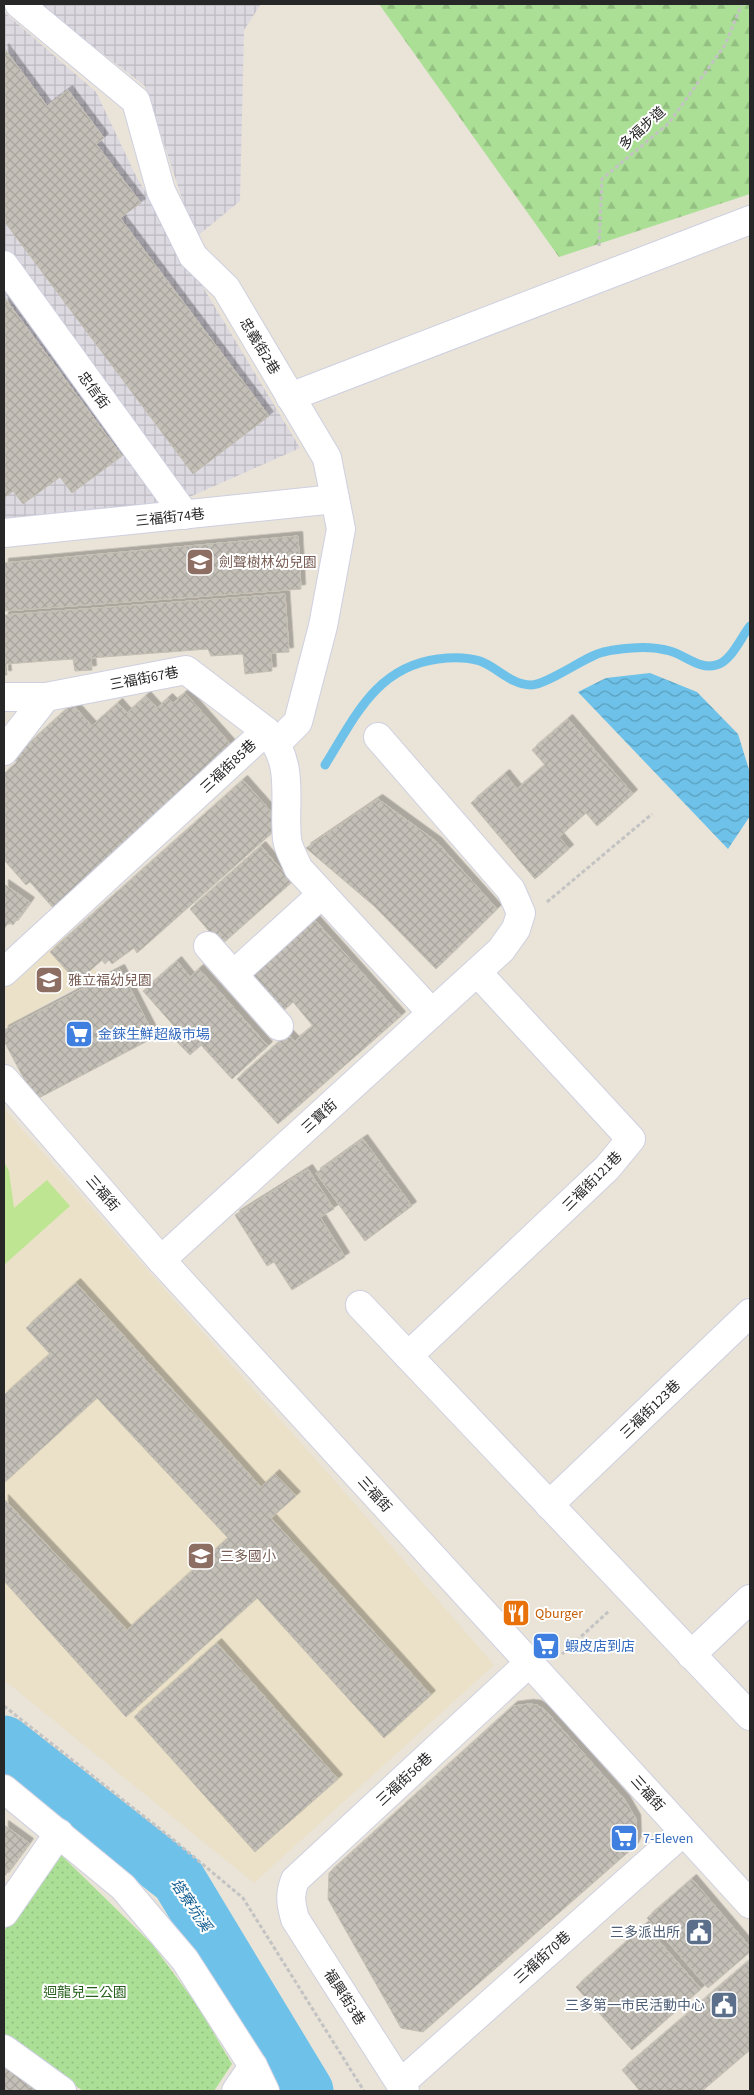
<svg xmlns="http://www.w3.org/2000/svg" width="754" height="2095" font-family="'Source Sans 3','Noto Sans TC',sans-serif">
	<defs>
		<pattern id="industrial-grid" width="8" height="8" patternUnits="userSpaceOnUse" patternTransform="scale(1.25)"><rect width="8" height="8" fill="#dcd9e1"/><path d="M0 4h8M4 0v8" fill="none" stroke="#bdbac1"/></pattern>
		<pattern id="forest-firs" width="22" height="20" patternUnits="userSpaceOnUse" patternTransform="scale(1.25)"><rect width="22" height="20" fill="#abdf96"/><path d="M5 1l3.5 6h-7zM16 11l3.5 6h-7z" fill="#93bf81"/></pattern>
		<pattern id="park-dots" width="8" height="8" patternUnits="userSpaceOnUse" patternTransform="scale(1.25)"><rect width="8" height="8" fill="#abdf96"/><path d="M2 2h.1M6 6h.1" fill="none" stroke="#93bf81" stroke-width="1.8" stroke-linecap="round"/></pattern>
		<pattern id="water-waves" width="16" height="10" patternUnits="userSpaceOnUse" patternTransform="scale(1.25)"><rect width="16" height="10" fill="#6ec2e9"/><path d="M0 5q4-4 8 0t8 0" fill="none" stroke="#5a9ebd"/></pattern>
		<pattern id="building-cross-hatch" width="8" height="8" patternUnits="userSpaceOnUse" patternTransform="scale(1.25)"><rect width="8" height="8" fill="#c4c0b8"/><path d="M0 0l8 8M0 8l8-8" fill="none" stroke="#a8a59e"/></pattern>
		<filter id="shadow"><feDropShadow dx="4.5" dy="-4.5" stdDeviation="0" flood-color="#0004"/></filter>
	</defs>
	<rect width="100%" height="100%" fill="#e9e3d8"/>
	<!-- industrial -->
	<g fill="url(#industrial-grid)">
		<polygon points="38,4 261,4 244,30 240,201 195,238 145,86"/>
		<polygon points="4,12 96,92 136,176 300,448 176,503 4,520"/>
	</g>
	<!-- education -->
	<g fill="#ebe1c8">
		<polygon points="62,933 98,974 4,1028 4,986"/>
		<polygon points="4,1109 341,1488 494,1665 254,1883 4,1680"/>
	</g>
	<!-- forest -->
	<polygon fill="url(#forest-firs)" points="379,4 750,4 750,194 559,257"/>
	<!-- park -->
	<polygon fill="url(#park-dots)" points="60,1854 152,1944 197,2005 232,2064 214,2091 83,2091 4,2035 4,1931"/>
	<!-- pitch -->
	<polygon fill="#bee692" points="4,1162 9,1171 14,1208 47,1180 70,1206 4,1265"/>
	<!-- water -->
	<polygon fill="url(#water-waves)" points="650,673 697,692 738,734 750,773 750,816 728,849 578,692 606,678"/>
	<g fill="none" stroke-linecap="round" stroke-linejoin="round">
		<!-- stream -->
		<path stroke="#6ec2e9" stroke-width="9" d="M325 765C355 717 376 667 438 659 452 657 467 657 480 661 497 667 511 685 531 685 545 685 578 662 595 655 605 650 621 649 632 648 643 647 659 648 670 651 685 655 700 670 716 665 731 662 741 637 750 626"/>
		<!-- river -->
		<polyline stroke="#6ec2e9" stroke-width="55" points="4,1743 178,1879 306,2091"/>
	</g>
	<!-- building -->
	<g fill="url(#building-cross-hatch)" stroke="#c4bfb3" filter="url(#shadow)">
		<polygon points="4,48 47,106 68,90 104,138 96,144 141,203 120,218 269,416 193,474 4,221"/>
		<polygon points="4,297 122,456 72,493 60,477 23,504 13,491 4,498"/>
		<polygon points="298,536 301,589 4,611 4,563"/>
		<polygon points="285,594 289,652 271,653 272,671 245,674 243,654 211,656 208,649 91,658 92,670 75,671 73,659 6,664 7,675 4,675 4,615"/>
		<polygon points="185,693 234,748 55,910 30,882 26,885 4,860 4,774 17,762 13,758 72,704 92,726 118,703 127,713 146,696 157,708 168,698 173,703"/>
		<polygon points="568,719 633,794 597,826 586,813 559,837 569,849 535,879 471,803 505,774 517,789 545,765 532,750"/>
		<polygon points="243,780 282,824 137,953 134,948 112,964 109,960 105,964 102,960 77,982 50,952"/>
		<polygon points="378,799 437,842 497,909 436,969 374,906 306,848"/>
		<polygon points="261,846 292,882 221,945 190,909"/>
		<polygon points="4,884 30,902 13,925 9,922 4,929"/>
		<polygon points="314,919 401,1016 278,1124 237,1079 288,1034 295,1041 313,1026 293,1002 283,1011 251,974"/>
		<polygon points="177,961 190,977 199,969 268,1046 232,1079 201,1045 190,1055 176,1041 182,1035 143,991"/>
		<polygon points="120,969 155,1037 35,1100 4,1041 4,1030"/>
		<polygon points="363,1139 412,1206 365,1241 316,1173"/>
		<polygon points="308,1169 334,1209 320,1217 345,1257 292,1290 274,1262 267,1266 235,1215"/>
		<polygon points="76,1283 261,1487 275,1474 296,1496 271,1518 431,1695 384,1738 257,1598 126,1717 4,1581 4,1499 127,1630 228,1538 97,1398 4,1483 4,1395 50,1354 26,1328"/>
		<polygon points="217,1643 338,1779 255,1852 134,1717"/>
		<polygon points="529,1704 537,1705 545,1710 625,1800 636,1819 637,1840 634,1847 423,2032 401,2028 328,1899 329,1873 513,1706"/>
		<polygon points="4,1825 29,1843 4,1877"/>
		<polygon points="692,1879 750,1947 750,1952 708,1988 647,1918"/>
		<polygon points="645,1925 701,1989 632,2050 576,1987"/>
		<polygon points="750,1960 750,2050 702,2091 640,2091 622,2070"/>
		<polygon points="4,2067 38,2091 4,2091"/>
	</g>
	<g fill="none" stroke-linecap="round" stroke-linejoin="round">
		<!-- minor casing -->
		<g stroke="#ced0e0" stroke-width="30">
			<g id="minor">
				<polyline points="19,4 136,101 161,191 193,256 226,288 327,458 341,529 323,626 298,722 277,743"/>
				<polyline points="4,265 185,515"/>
				<polyline points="290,397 750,220"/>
				<polyline points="4,533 335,499"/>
				<polyline points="4,697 46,697 186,670 266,731"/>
				<polyline points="4,751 46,697"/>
				<polyline points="208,946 279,1026"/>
				<path d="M4 972 266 731C296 763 283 800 287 839 288 849 295 859 298 868L432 1013"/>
				<polyline points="234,974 322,894"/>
				<polyline points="4,1079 161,1260 750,1904"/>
				<polyline points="161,1260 501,950 516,929 521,913 511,890 378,737"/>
				<polyline points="360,1305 750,1716"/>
				<polyline points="408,1356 607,1168 631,1139 477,972"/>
				<polyline points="549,1505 750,1313"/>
				<polyline points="691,1655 750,1599"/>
				<polyline points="4,1789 123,1887 185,1960 253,2066 265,2091"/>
				<polyline points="4,1913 59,1833"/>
				<polyline points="4,2049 62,2091"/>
				<polyline points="401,2083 683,1832"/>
				<polyline points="236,2091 253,2066"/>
				<path d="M405 2091 295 1919C291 1904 289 1895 295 1880L529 1663"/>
			</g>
		</g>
		<!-- path -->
		<g stroke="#c3c3c3" stroke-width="3" stroke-dasharray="4 2.5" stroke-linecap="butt">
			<polyline points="599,246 602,179 669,123 725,45 742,4"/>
			<polyline points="547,902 652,814"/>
			<polyline points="562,1654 609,1611"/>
			<polyline points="4,1706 170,1837 243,1898 364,2091"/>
		</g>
		<!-- minor -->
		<use href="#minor" stroke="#fff" stroke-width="28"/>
	</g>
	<!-- icons -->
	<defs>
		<g id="school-square" transform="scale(1.4375)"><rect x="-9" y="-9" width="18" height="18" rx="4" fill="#8d6e63" stroke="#fff"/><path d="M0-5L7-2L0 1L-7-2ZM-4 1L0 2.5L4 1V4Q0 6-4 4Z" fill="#fff"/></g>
		<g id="supermarket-square" transform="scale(1.4375)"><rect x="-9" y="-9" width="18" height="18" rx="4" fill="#3f7fe0" stroke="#fff"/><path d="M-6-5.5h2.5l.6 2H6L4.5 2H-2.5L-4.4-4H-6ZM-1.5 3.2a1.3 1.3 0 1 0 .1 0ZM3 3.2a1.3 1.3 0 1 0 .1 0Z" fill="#fff"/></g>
		<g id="restaurant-square" transform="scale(1.4375)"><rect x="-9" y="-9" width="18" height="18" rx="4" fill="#e8710a" stroke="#fff"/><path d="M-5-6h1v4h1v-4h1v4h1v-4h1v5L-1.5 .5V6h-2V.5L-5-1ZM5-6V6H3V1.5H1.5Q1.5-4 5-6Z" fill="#fff"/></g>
		<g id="civic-square" transform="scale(1.4375)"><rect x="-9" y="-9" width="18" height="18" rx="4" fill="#5c6f8a" stroke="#fff"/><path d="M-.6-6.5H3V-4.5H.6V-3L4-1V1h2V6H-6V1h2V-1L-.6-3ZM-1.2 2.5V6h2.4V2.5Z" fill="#fff"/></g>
	</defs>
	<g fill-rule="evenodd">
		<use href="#school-square" x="200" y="562"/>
		<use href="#school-square" x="49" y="980"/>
		<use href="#supermarket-square" x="79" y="1034"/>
		<use href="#school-square" x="201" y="1556"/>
		<use href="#restaurant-square" x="516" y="1613"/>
		<use href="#supermarket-square" x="546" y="1646"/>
		<use href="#supermarket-square" x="624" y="1838"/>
		<use href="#civic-square" x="699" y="1932"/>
		<use href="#civic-square" x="724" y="2005"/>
	</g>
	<g text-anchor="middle" stroke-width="4" stroke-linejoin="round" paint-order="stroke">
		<!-- street labels -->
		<g font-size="14" fill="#272727" stroke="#fff">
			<text transform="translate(642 128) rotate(-42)" y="5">多福步道</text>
			<text transform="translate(260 346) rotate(59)" y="5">忠義街2巷</text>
			<text transform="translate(94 390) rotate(54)" y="5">忠信街</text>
			<text transform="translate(170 517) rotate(-6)" y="5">三福街74巷</text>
			<text transform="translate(144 678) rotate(-11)" y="5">三福街67巷</text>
			<text transform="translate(228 766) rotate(-43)" y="5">三福街85巷</text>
			<text transform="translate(319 1116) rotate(-42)" y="5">三寶街</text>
			<text transform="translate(592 1181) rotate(-45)" y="5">三福街121巷</text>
			<text transform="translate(103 1193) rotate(49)" y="5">三福街</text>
			<text transform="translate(650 1409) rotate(-44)" y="5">三福街123巷</text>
			<text transform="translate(375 1494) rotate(48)" y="5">三福街</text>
			<text transform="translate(404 1779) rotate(-43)" y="5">三福街56巷</text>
			<text transform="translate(648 1793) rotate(48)" y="5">三福街</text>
			<text transform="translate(542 1957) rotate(-42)" y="5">三福街70巷</text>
			<text transform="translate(345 1997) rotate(57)" y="5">福興街3巷</text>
		</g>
		<!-- education labels -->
		<g font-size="14" fill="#785e54" stroke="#fff" text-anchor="start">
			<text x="219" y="567">劍聲樹林幼兒園</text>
			<text x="68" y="985">雅立福幼兒園</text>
			<text x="220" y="1561">三多國小</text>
		</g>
		<!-- shop labels -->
		<g font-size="14" fill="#366cbe" stroke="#fff" text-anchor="start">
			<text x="98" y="1039">金錸生鮮超級市場</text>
			<text x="565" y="1651">蝦皮店到店</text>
			<text x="643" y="1843">7-Eleven</text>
		</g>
		<!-- food labels -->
		<g font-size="14" fill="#c56008" stroke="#fff" text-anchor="start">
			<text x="535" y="1618">Qburger</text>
		</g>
		<!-- service labels -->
		<g font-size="14" fill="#4e5e75" stroke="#fff" text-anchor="end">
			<text x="680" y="1937">三多派出所</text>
			<text x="705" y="2010">三多第一市民活動中心</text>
		</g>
		<!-- park labels -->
		<g font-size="14" fill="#265f1b" stroke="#fff">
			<text x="85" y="1997">迴龍兒二公園</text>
		</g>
		<!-- water labels -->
		<g font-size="15" font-style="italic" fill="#125e90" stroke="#fff">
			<text transform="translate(191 1905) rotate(56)" y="5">塔寮坑溪</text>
		</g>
	</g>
	<!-- border -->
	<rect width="754" height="2095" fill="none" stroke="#272727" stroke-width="10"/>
</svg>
